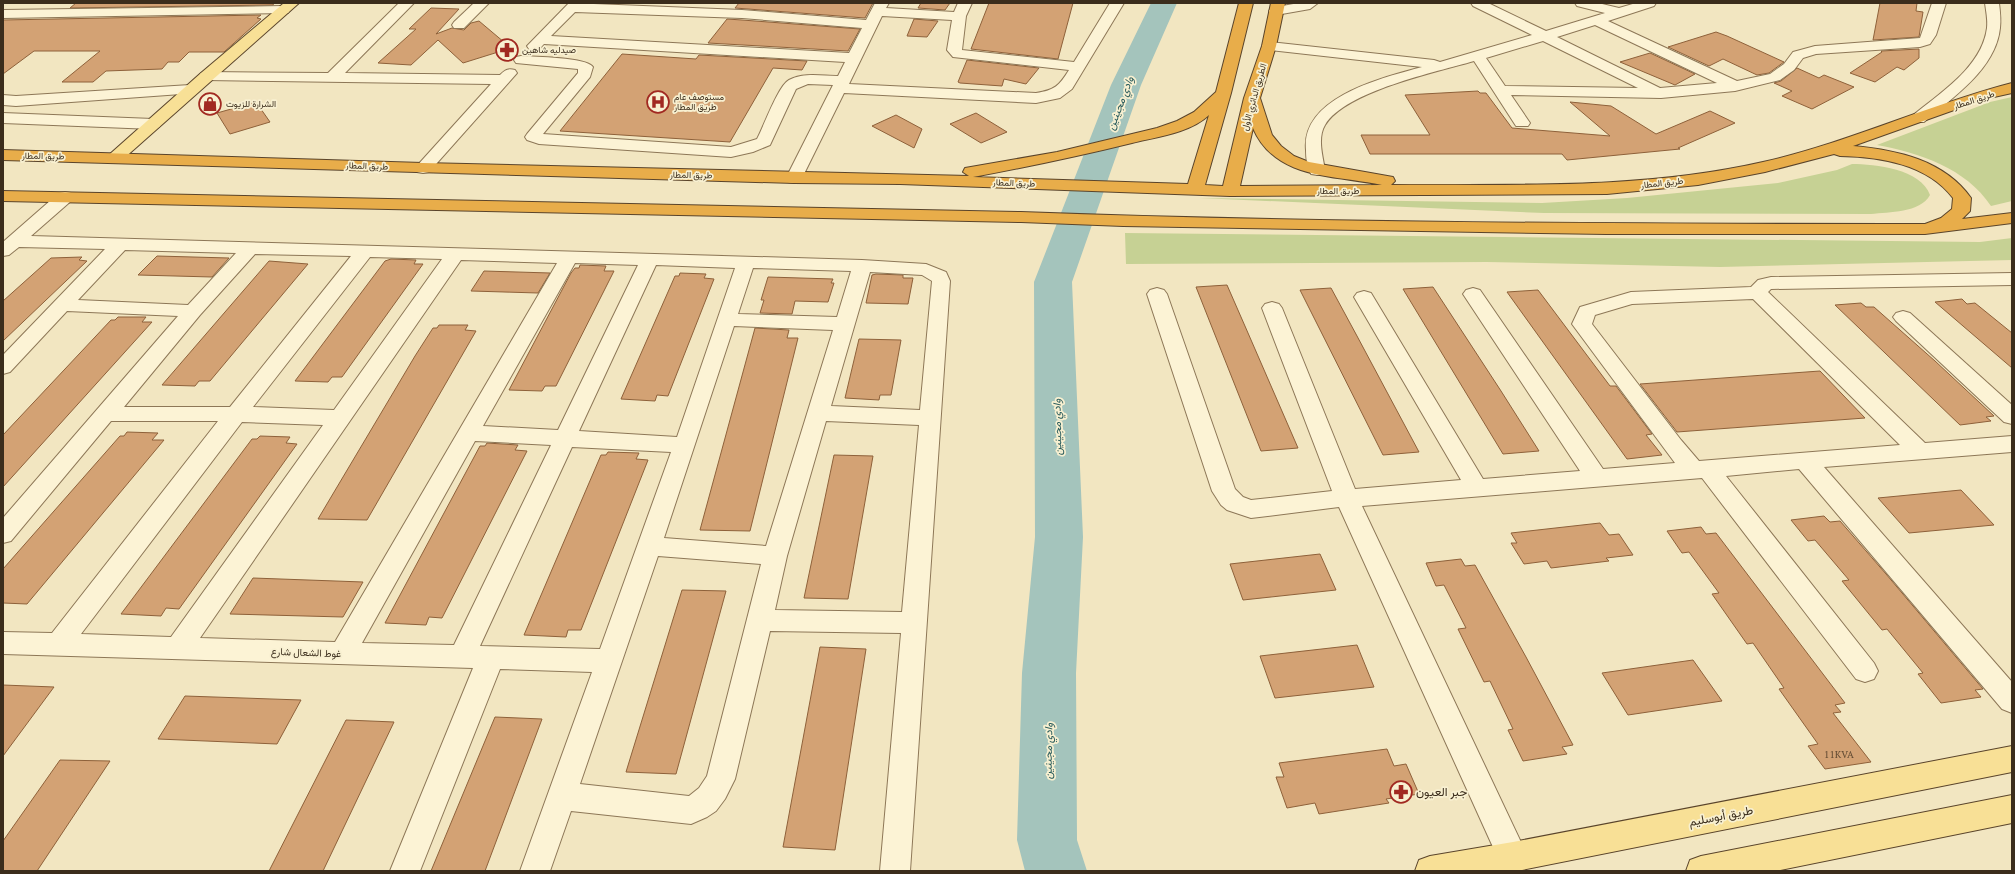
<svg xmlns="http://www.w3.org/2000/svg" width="2015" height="874" font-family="'PT Serif',Vazirmatn,serif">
	<rect width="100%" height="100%" fill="#f2e6c1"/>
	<!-- green -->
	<g fill="#c6d194">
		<path d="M2012 97V201L1991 206C1966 168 1919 153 1877 145L1990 102Z"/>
		<path d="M1852 164C1875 164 1921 169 1930 195 1920 213 1889 212 1871 214L1544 213 1199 198 1542 203 1627 198 1778 183 1837 170Z"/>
		<polygon points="1125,233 1980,242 2012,238 2012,260 1720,267 1487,262 1126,264"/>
	</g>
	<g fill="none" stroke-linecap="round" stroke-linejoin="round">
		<!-- river -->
		<polygon fill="#a4c4bc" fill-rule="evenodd" points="1151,3 1177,3 1141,85 1072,282 1083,537 1076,673 1077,840 1087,871 1025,871 1017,840 1022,673 1035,537 1034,282 1111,85"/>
	</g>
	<!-- building -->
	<g fill="#d3a274" stroke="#8e613a">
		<polygon points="76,3 274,3 273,5 70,8"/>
		<polygon points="739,3 873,3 865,18 735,8"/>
		<polygon points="921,3 950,3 945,10 918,8"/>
		<polygon points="989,3 1073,3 1058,59 971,49"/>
		<polygon points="1880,3 1917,3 1916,11 1923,12 1919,37 1873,40"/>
		<polygon points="431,8 459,9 436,34 452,28 464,30 471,23 479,21 511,48 463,63 438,40 411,65 378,63 416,29 409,29"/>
		<polygon points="261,15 257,18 261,19 224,52 189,52 179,62 168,62 162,69 106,71 93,82 62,82 100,51 34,51 3,74 3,20"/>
		<polygon points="727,19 742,20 860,29 848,51 708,43"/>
		<polygon points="914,19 938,21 927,37 907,36"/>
		<polygon points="1716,32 1727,36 1784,62 1769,73 1757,75 1723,59 1709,66 1668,47"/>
		<polygon points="1919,49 1919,58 1904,70 1897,67 1875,82 1850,73 1882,52 1881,51"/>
		<polygon points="1650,53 1695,74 1675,85 1620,62"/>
		<polygon points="622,54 696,59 699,55 807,61 802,70 773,68 730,142 560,131"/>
		<polygon points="967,60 1039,68 1026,84 1004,79 1002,86 960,83 958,82"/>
		<polygon points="1797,68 1819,78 1824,75 1854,87 1812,109 1782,96 1792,91 1774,83 1781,81"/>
		<polygon points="1478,91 1480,93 1486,93 1512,128 1610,136 1570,102 1611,106 1656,134 1710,111 1735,123 1678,148 1680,149 1567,160 1562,154 1370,154 1361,135 1430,135 1405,95"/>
		<polygon points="256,102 270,122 230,134 217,113"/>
		<polygon points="976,113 1007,132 981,143 950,124"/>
		<polygon points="896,115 922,129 914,148 872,126"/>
		<polygon points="157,256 229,258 212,277 138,275"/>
		<polygon points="82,257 79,260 87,261 3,341 3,301 51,258"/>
		<polygon points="391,259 416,260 414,264 423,264 342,377 332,377 328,382 295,381 385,261"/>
		<polygon points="269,261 308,264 210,381 199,381 195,386 162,385"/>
		<polygon points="580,265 606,266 604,271 614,271 556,386 545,386 542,391 509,390 571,273 575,268 579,268"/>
		<polygon points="484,271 550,273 538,293 471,291"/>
		<polygon points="680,273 706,274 704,278 714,279 668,396 657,395 655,401 621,399 675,276 679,276"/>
		<polygon points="876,274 903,275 903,278 913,278 908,304 866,303 872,275"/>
		<polygon points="768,277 833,279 831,283 834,283 828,302 795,301 792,314 760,313 764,300 761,300"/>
		<polygon points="1227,285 1248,333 1298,448 1261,451 1196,287"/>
		<polygon points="1433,287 1501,391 1539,451 1503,454 1403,289"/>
		<polygon points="1331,288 1357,336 1419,452 1383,455 1300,290"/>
		<polygon points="1538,290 1610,386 1616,386 1652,434 1646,435 1662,455 1627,459 1507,292"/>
		<polygon points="1962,299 1967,304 1975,303 2012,333 2012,368 1935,302"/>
		<polygon points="1861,303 1866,307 1874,307 1935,361 1994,416 1986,417 1991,421 1960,425 1835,305"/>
		<polygon points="118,317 146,317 142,322 152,322 3,487 3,435 111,320 115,320"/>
		<polygon points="439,325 468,325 465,330 476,331 367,520 318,519 415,356 433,328 437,328"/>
		<polygon points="755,328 789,330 787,338 798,338 750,531 700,530"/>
		<polygon points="859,339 901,340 891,395 880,395 879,400 845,398"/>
		<polygon points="1820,371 1865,418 1677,432 1640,384"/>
		<polygon points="127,432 158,433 152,440 164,440 27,604 3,603 3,569 120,436 124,436"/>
		<polygon points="260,436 290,437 286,443 297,444 179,609 166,608 161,616 121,614 252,439 257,439"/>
		<polygon points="487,443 518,445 515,450 527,451 442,618 429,617 426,625 385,623 480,446 485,446"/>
		<polygon points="608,452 639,453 636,459 648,460 581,630 568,630 566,637 524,635 601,455 606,455"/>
		<polygon points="834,455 873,456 848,599 804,598"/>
		<polygon points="1961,490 1994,525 1909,533 1878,498"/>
		<polygon points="1824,516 1830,522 1840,521 1886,574 1983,689 1975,690 1981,697 1941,703 1918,674 1923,673 1887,629 1882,630 1842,581 1849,580 1815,540 1808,541 1791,520"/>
		<polygon points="1600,523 1609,535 1619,534 1633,555 1606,558 1609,561 1551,568 1547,561 1524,564 1511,543 1517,543 1511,533"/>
		<polygon points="1701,527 1706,534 1716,533 1845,703 1835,705 1841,712 1833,713 1871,762 1825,769 1808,746 1818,744 1779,689 1784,688 1753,643 1747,644 1712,594 1719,593 1689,552 1682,553 1667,531"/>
		<polygon points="1320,554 1336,590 1243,600 1230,564"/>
		<polygon points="1461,559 1465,566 1475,565 1526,657 1573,745 1562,747 1567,754 1523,761 1508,730 1513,729 1490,681 1484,682 1458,629 1466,628 1444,585 1436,586 1426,563"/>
		<polygon points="253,578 363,582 343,617 230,614"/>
		<polygon points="682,590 726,591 676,774 626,772"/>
		<polygon points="1357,645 1374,687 1275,698 1260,656"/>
		<polygon points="820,647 866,649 835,850 783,847"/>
		<polygon points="1693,660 1722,701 1628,715 1602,673"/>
		<polygon points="3,685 54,687 3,756"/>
		<polygon points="185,696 301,700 277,744 158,739"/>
		<polygon points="495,717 542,719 485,871 431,871"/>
		<polygon points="346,720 394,722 323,871 269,871"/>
		<polygon points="1387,749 1394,766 1406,764 1419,794 1386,799 1389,803 1319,814 1315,803 1287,808 1276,777 1284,777 1279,763"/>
		<polygon points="60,760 110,761 37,871 3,871 3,841"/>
	</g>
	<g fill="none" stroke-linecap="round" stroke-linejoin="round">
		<!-- minor casing -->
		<g stroke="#8d7757" stroke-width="2">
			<g id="minor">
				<path d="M399 3H414L345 73 500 75C505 70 508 68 515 70L517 73 429 172 423 173 417 172 415 168 491 84 206 80 201 79 199 76 201 73 206 72 328 73Z"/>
				<polygon points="474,3 489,3 464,28 454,28 452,25 454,22"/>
				<path d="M569 3 742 10 866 20 875 3H889L886 8 954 12 958 3H972L966 16 962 50 1074 62 1110 3H1124L1072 89 1060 98 1036 103 844 93 802 178 800 182 794 183 788 182 786 178 833 85 808 84 796 89 770 145 753 152 731 157 539 144 527 140 525 137 527 134 578 73V69L516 63 514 60 516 57 521 56C535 57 586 57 593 67L590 77 543 134 731 147 757 139C764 126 778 86 789 80 804 72 822 76 838 76L845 62 544 44 539 49H529L527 46ZM575 12 742 18 862 28 849 53 551 36ZM882 16 952 20 947 50 953 57 1069 70C1059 86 1055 90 1036 93L849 84Z"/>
				<polygon points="1299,3 1318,3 1310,9 1276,15 1271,14 1269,11 1271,8"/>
				<path d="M1471 3H1488L1546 31 1605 13 1577 6 1575 3H1598L1619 8 1636 3H1656L1654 6 1608 21 1737 81 1770 74 1784 64 1793 52 1815 46 1920 38 1932 3H1946L1936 35 1930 44 1920 47 1816 54 1803 58 1794 70 1780 80 1735 91 1661 98 1511 95 1530 123 1528 126H1516L1474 61C1437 72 1345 91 1325 125 1317 138 1323 157 1325 170L1323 174 1317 175 1311 174C1307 167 1306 158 1306 150 1301 97 1382 78 1422 67L1269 50 1264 49 1262 46 1264 43 1269 42 1434 60 1440 62 1532 35 1473 6ZM1595 25 1717 83 1660 88 1557 37ZM1543 41 1638 88 1505 86 1486 58Z"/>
				<path d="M1985 3H1999C2000 11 2001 20 2000 28 1996 69 1952 98 1924 122H1912L1910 119 1912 116C1940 93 1982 67 1987 28 1988 20 1986 11 1985 3Z"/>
				<polygon points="283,6 288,7 290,10 288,13 3,18 3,10"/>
				<polygon points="190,85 195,87 198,90 195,93 16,106 3,105 3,95 16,96"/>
				<polygon points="3,113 153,119 159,121 161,124 159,127 153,129 3,123"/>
				<path d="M65 192 71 193 74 197 71 201 31 236 862 260 926 264 946 272 950 281 910 871H880L901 633 770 631 735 779 725 799 716 811 707 817 691 824 571 811 550 871H520L592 672 500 669 420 871H390L473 668 3 654V632L52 633 218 421H111L11 541 3 543V518L178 316 67 311 10 372 3 374V355L105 249 19 247 9 255 3 256V242L59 193ZM125 250 236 253 188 305 78 300ZM255 254 351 256 230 407H124L200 315ZM370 257 442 259 334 410 253 407ZM461 260 557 263 335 642 200 638ZM575 263 638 265 558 430 483 426ZM656 265 735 268 677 437 579 431ZM753 268 851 271 837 317 738 314ZM870 272 922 275 932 281 920 410 831 406ZM734 326 833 330 766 546 664 538ZM826 421 919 425 902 612 775 610 787 556ZM242 422 323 425 171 637 81 634ZM475 441 551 445 454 645 362 643ZM572 447 671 452 600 649 480 646ZM658 556 761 564 707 776 699 788 689 796 580 784Z"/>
				<path d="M2012 273V285L1771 289 1768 292 1925 443 2012 436V452L1824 467 2012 682V713L2002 709 1799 469 1726 476 1874 663 1878 671 1874 679 1865 682 1856 679 1702 478 1362 506 1528 857 1524 867 1515 871 1502 867 1339 507 1251 518 1227 510 1221 505 1212 491 1147 294 1150 290 1157 288 1164 290 1167 294 1235 489 1243 497 1251 500 1332 491 1262 308 1265 304 1272 302 1279 304 1282 308 1355 489 1461 480 1354 297 1357 293 1364 291 1371 293 1483 479 1580 471 1463 294 1466 290 1473 288 1480 290 1603 469 1675 463 1572 324 1580 307 1631 292 1751 287 1758 280 1771 277ZM1753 299 1900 445 1699 461 1681 440 1592 324 1595 315 1632 304Z"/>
				<polygon points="1903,311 1910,313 2012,405 2012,424 2004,422 1896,321 1893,317 1896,313"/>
			</g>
		</g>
		<!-- major casing -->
		<g stroke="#5a442b" stroke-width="2">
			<g id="major">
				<polygon points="284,3 299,3 122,160 116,162 110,160 108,157 110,154 201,73"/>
				<polygon points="2012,746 2012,772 1517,871 1415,871 1419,860 1430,856 1513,842"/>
				<polygon points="2012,795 2012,823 1775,871 1686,871 1690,860 1701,856"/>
			</g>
		</g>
		<!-- highway casing -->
		<g stroke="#5a442b" stroke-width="2">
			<path id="highway" d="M1239 3H1253L1231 93 1205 185 1223 186 1244 98 1262 46 1271 3H1285L1276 46 1260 98 1272 135 1281 146 1294 156 1309 162 1393 177 1395 181 1391 185C1516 184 1640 190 1763 162 1848 143 1927 105 2012 83V93L1985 99 1853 146C1897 150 1944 160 1971 198L1970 211 1962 219 2012 213V223L1925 234H1606L1123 226 1021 222 3 201V191L1021 212C1322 223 1624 224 1925 224L1941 218 1952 209 1953 198C1927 164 1881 157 1840 156L1834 154 1765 172 1698 185 1607 194 1230 196 900 184 794 183 3 160V150L423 163 969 176 963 172 965 168 1057 152 1157 128 1177 121 1194 112 1216 92ZM1209 115 1188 184 973 177C1027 167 1079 156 1132 143 1156 137 1190 133 1209 115ZM1253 128C1275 180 1335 175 1382 185L1240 186Z"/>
		</g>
		<!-- minor -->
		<use href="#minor" fill="#fcf3d5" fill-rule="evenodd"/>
		<!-- major -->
		<use href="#major" fill="#f8e096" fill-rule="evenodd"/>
		<!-- highway -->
		<use href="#highway" fill="#e8ad4a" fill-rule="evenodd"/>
	</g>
	<!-- icons -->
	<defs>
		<g id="pharmacy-ring" transform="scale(1.15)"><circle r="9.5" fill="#f8f0d1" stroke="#a12921" stroke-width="1.5"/><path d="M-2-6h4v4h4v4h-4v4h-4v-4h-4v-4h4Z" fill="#a12921"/></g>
		<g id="hospital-ring" transform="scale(1.15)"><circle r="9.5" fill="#f8f0d1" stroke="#a12921" stroke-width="1.5"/><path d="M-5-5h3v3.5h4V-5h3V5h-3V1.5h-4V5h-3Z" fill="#a12921"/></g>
		<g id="shop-ring" transform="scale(1.15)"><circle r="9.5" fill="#f8f0d1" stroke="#a12921" stroke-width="1.5"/><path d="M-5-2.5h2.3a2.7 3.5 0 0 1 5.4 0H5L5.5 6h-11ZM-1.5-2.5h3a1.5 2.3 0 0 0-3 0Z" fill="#a12921"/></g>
	</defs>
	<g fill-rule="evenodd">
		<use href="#pharmacy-ring" x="507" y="50"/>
		<use href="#hospital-ring" x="658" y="102"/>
		<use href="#shop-ring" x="210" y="104"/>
		<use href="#pharmacy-ring" x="1401" y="792"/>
	</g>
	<g text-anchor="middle" stroke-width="3.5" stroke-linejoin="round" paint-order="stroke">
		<!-- far-poi labels -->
		<g font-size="9" fill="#3b2d1c" stroke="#f8f0d1" text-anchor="start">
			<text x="522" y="53">صيدليه شاهين</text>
			<text x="674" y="100">مستوصف عام<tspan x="674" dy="10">طريق المطار</tspan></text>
			<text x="226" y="107">الشرارة للزيوت</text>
		</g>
		<!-- far-street labels -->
		<g font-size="9" fill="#3b2d1c" stroke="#f8f0d1">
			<text transform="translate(1254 97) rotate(-74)" y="3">الطريق الدائري الأول</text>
			<text transform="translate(1974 100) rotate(-18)" y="3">طريق المطار</text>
			<text transform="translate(43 156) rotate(1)" y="3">طريق المطار</text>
			<text transform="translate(367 166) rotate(2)" y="3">طريق المطار</text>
			<text transform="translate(691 175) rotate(1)" y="3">طريق المطار</text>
			<text transform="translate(1014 183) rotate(2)" y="3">طريق المطار</text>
			<text transform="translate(1662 183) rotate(-6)" y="3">طريق المطار</text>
			<text x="1338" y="194">طريق المطار</text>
		</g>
		<!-- street labels -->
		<g font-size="10" fill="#3b2d1c" stroke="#f8f0d1">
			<text transform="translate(306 652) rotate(2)" y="4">غوط الشعال شارع</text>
		</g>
		<!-- near-number labels -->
		<g font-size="10" fill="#614a32">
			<text x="1839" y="758">11KVA</text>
		</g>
		<!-- water labels -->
		<g font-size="11" font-style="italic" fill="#2a5c5c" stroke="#f8f0d1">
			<text transform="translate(1120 103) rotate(-69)" y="4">وادي مجينين</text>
			<text transform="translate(1057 427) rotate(-91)" y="4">وادي مجينين</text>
			<text transform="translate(1048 751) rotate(-89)" y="4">وادي مجينين</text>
		</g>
		<!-- near-poi labels -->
		<g font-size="12" fill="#3b2d1c" stroke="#f8f0d1" text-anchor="start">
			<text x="1416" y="796">جبر العيون</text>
		</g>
		<!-- near-street labels -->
		<g font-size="12" fill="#3b2d1c" stroke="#f8f0d1">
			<text transform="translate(1721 816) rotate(-11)" y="4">طريق أبوسليم</text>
		</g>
	</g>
	<!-- border -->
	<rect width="2015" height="874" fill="none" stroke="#3b2d1c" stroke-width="8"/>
</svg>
